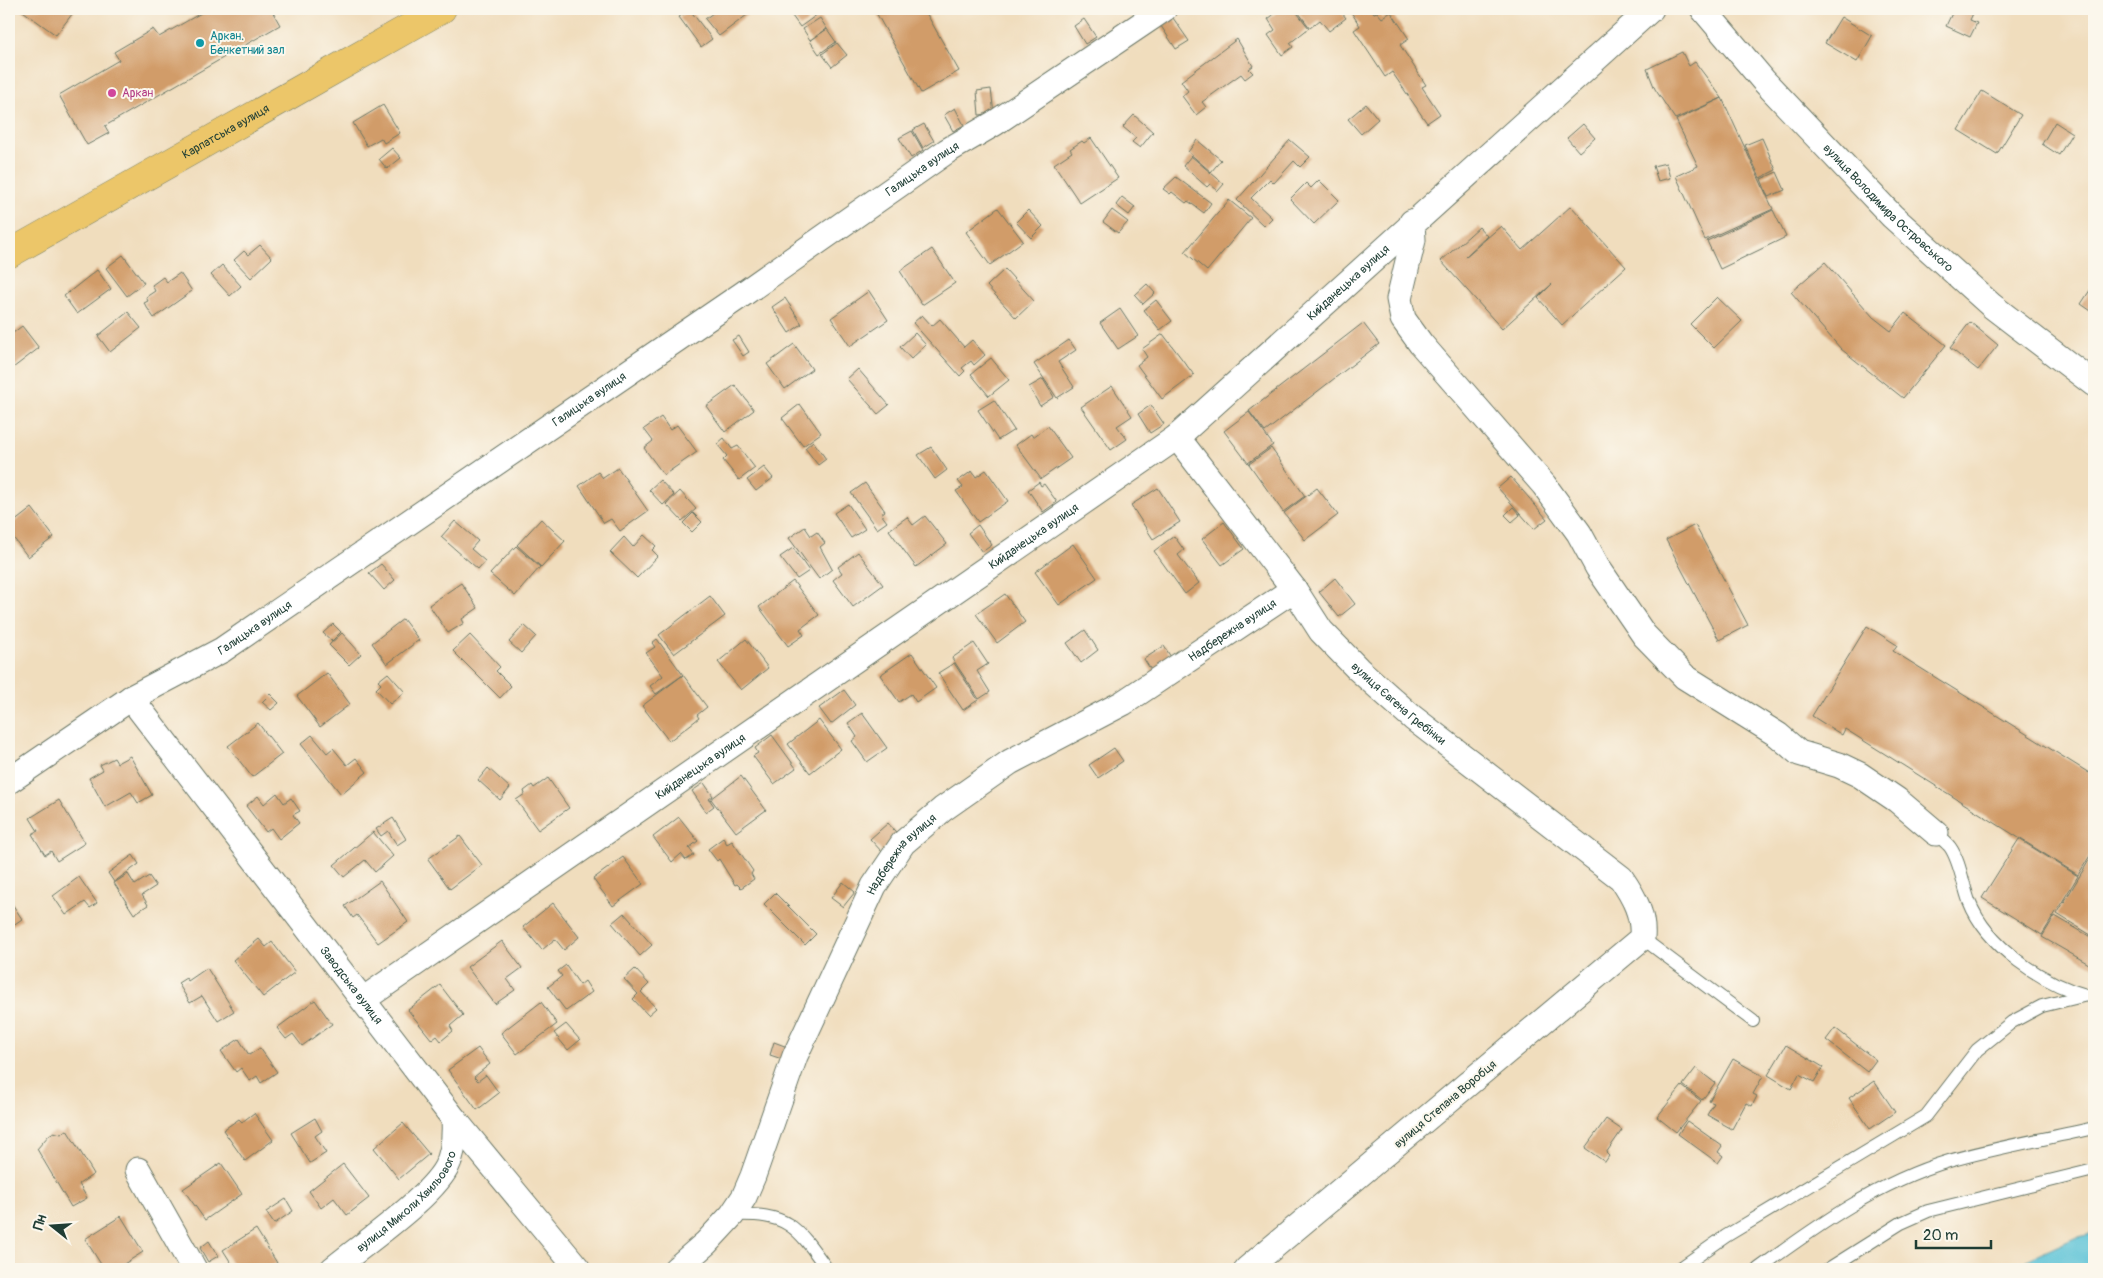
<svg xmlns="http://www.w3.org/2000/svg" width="2103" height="1278" font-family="Pangolin,sans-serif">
	<rect width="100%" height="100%" fill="#fbf7ec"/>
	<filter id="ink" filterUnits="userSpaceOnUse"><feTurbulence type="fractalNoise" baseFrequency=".02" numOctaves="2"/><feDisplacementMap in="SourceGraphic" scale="10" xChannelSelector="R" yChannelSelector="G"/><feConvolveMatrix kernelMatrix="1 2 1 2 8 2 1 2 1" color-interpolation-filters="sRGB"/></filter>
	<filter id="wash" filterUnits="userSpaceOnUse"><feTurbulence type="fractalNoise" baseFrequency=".0096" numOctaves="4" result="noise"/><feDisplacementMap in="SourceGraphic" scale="20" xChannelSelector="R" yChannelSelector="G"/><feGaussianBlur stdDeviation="1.12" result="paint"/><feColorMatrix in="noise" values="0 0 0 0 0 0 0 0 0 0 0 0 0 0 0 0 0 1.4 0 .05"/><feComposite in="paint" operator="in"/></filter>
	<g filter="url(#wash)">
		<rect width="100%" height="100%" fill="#f0ddbd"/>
		<!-- water -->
		<polygon fill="#5bc3d7" stroke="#3d8086" points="2094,1232 2094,1269 2007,1269 2079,1236"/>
		<g id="blocks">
			<!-- building -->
			<g fill="#d19c69">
				<polygon points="20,9 76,9 56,35"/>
				<polygon points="208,9 271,9 280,25 105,126 109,133 87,145 59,95 119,60 114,52 153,29 159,37"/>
				<polygon points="718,9 755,9 719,36 705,19"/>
				<polygon points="803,9 814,9 818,14 800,27 792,16"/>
				<polygon points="874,9 924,9 959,71 921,93"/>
				<polygon points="1281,9 1294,9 1309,28 1290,43 1293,47 1282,55 1268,35 1275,30 1268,19"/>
				<polygon points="1296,9 1339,9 1346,18 1329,31 1320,20 1310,28"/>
				<polygon points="1356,9 1371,9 1374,13 1377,12 1382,18 1391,12 1409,39 1400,45 1426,85 1422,87 1440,114 1427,123 1392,72 1385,77 1354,30 1360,26 1351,12"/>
				<polygon points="1954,9 1975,9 1970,20 1977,23 1970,37 1946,26"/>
				<polygon points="690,10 712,39 701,47 679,17"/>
				<polygon points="1841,17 1872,36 1857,62 1825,43"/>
				<polygon points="820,18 827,29 810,40 803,29"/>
				<polygon points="1173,18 1189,41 1176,49 1161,26"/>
				<polygon points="1084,19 1096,37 1085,44 1074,26"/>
				<polygon points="827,29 836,42 819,54 810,41"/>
				<polygon points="1237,39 1253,66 1249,69 1253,73 1245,79 1241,74 1202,102 1206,107 1196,115 1182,96 1188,91 1181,81"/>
				<polygon points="837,43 847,55 832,67 822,54"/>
				<polygon points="1682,52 1689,66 1695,62 1722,98 1675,119 1655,89 1647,69"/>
				<polygon points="991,89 994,114 979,115 977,91"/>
				<polygon points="1982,91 2021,115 1997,154 1958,130"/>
				<polygon points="1722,98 1773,209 1705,240 1676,176 1698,166 1676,120"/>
				<polygon points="1366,104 1378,119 1361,134 1348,119"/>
				<polygon points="383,105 400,133 384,143 381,138 367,146 353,123"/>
				<polygon points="955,108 964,125 953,131 944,115"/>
				<polygon points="1134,115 1153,132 1140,148 1132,142 1136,138 1123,127"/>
				<polygon points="2055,122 2072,133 2059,155 2042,144"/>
				<polygon points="924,124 934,141 923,148 913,130"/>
				<polygon points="1583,124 1595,138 1579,152 1567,138"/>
				<polygon points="912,131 923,150 911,158 899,138"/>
				<polygon points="1091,138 1118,178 1080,203 1054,164 1072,152 1070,149 1082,141 1084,143"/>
				<polygon points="1762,138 1776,170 1760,178 1745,145"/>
				<polygon points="1197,140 1221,160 1211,172 1188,152"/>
				<polygon points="1290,140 1310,157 1300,167 1294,161 1274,183 1270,179 1251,198 1272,218 1264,226 1237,200"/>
				<polygon points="392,148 401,158 387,169 379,159"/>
				<polygon points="1191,156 1224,184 1218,191 1210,184 1207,187 1183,166"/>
				<polygon points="1666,163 1670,178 1658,181 1653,166"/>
				<polygon points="1777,172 1785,190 1768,197 1761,179"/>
				<polygon points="1176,177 1211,203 1204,213 1188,201 1186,203 1172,192 1170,194 1163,189"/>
				<polygon points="1319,180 1339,200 1314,224 1290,199 1306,183 1311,188"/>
				<polygon points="1122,197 1135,207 1129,215 1116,205"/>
				<polygon points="1229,200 1251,218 1207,271 1185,252"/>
				<polygon points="1571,206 1626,267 1562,325 1538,298 1552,284 1502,329 1441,261 1479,227 1487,236 1465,257 1501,226 1522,250"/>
				<polygon points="998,208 1023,241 990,265 966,232"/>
				<polygon points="1028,210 1043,226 1031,238 1016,222"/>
				<polygon points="1112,210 1128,222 1118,233 1103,222"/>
				<polygon points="1773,210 1786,237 1720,269 1707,241"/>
				<polygon points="260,245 272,258 251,278 234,260 244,251 248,255"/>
				<polygon points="932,249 955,283 922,305 900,271"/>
				<polygon points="123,255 144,283 127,296 106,268"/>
				<polygon points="1825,262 1873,317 1891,331 1905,313 1946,345 1903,398 1841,349 1791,292"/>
				<polygon points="222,265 241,286 230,296 211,275"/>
				<polygon points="1005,269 1034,301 1016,318 987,286"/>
				<polygon points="97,270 111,289 77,314 64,296"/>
				<polygon points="180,273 192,291 154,318 144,303 148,301 146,297 155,291 152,285 163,277 167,282"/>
				<polygon points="1147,284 1155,293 1143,304 1135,295"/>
				<polygon points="2094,284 2094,313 2081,304"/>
				<polygon points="869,291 888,320 850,346 831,318"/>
				<polygon points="1717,297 1742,321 1714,348 1690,324"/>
				<polygon points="785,298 802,324 789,333 772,307"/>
				<polygon points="1156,300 1172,321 1160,330 1144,310"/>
				<polygon points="1120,309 1138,336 1118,349 1100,323"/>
				<polygon points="128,312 141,328 110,352 98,336"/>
				<polygon points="922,315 932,326 940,319 964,347 972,340 985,355 974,365 971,361 962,368 965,371 960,376 913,323"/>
				<polygon points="1970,322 1998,345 1978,370 1950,348"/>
				<polygon points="1363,323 1379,344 1265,432 1249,411"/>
				<polygon points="22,326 39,348 9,371 9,336"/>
				<polygon points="915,333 926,345 911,359 900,347"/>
				<polygon points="1163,334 1194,375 1162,399 1137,365 1147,357 1142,349"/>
				<polygon points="739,336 749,352 743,356 732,340"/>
				<polygon points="1069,340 1076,350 1058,362 1074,387 1057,398 1034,364"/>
				<polygon points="794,344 812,369 785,389 767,364"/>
				<polygon points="991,358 1009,380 989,396 971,374"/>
				<polygon points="858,369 889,405 878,414 847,379"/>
				<polygon points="1043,379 1054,397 1040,406 1029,387"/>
				<polygon points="735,385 754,410 725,432 706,406"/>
				<polygon points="1112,386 1132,416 1117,426 1127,439 1111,450 1081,407"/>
				<polygon points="994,400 1014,430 998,440 978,410"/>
				<polygon points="800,404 821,433 803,446 782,418"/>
				<polygon points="1151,405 1164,424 1150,433 1138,414"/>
				<polygon points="1249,412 1273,445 1248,463 1224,431"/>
				<polygon points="661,417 670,430 677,425 697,452 664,475 644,448 653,441 644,429"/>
				<polygon points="1048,426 1071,458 1041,479 1016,445 1031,434 1033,437"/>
				<polygon points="724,438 732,449 738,446 755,468 739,480 723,460 727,456 717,444"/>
				<polygon points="813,441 826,459 818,465 805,448"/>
				<polygon points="931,447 947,470 935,479 918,455"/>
				<polygon points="1271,448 1305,496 1283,512 1249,464"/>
				<polygon points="764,467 773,478 756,491 747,480"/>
				<polygon points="618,468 648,511 620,531 611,519 604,523 579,486 598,472 603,478"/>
				<polygon points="986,470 1008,501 978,522 956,491 963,487 958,481 972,471 976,477"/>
				<polygon points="1511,477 1547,519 1534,529 1498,488"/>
				<polygon points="660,480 674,495 663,505 649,490"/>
				<polygon points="1039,482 1041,486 1044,484 1057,502 1043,512 1028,490"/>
				<polygon points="865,483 885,511 881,514 887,522 877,529 851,493"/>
				<polygon points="1158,488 1180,522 1153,539 1131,505"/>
				<polygon points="1317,488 1338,515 1305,540 1284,513"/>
				<polygon points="680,491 696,509 682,521 666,504"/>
				<polygon points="848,504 865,529 851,538 834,513"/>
				<polygon points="1513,507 1520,515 1512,522 1505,515"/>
				<polygon points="32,508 54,537 28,557 9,532 9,526"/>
				<polygon points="693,513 702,522 692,532 683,523"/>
				<polygon points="925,516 947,544 916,567 889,530 907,517 913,525"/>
				<polygon points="541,519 565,541 541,567 517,545"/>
				<polygon points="455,521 478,541 471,549 485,561 478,569 441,537"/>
				<polygon points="1224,522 1244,549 1222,565 1202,539"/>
				<polygon points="978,525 992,545 982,552 968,533"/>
				<polygon points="1695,525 1748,625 1719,640 1666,540"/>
				<polygon points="805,527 811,536 817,532 825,543 820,547 832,569 819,579 789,538"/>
				<polygon points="644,535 656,546 652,550 658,556 637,578 610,552 624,537 633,547"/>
				<polygon points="1174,536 1184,550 1178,555 1199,583 1185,594 1154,551"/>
				<polygon points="1073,544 1097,578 1059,605 1035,572"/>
				<polygon points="516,546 540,567 515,596 490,574"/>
				<polygon points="793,548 809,571 797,579 780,557"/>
				<polygon points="858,552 883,585 853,607 833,580 842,573 838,567"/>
				<polygon points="381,564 395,580 384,590 369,573"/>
				<polygon points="1335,578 1355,604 1339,617 1319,592"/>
				<polygon points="793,581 819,615 800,629 804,635 788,646 759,607"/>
				<polygon points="461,583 478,608 462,619 464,623 448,633 429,605"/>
				<polygon points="1005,594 1025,622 997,643 976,614"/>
				<polygon points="710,596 725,616 674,654 659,635"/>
				<polygon points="403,619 419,640 387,664 372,643"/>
				<polygon points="333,624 341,632 332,641 323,633"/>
				<polygon points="524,625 536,636 521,653 509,642"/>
				<polygon points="1867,626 1897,645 1893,651 2094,776 2094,849 2078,875 1845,729 1842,735 1812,716"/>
				<polygon points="1085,630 1098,650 1081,663 1067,643"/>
				<polygon points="342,633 361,654 349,665 329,645"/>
				<polygon points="470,635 500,667 496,671 511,686 500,698 453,651"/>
				<polygon points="657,639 683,675 656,694 650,686 663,676 646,653 655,647 652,643"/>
				<polygon points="746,639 768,668 741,690 718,662"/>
				<polygon points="974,643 988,664 977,671 990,692 979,699 952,658"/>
				<polygon points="1164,646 1174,662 1154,675 1144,659"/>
				<polygon points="912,653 936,688 916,702 911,694 899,702 880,675"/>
				<polygon points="954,663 978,700 963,710 938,673"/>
				<polygon points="327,673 350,704 320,727 297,696"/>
				<polygon points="388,673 405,692 390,704 376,689 381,684 378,681"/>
				<polygon points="683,675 707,707 697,715 699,718 669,741 642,706"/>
				<polygon points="844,690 855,705 831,724 819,708"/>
				<polygon points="270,694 279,703 271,710 262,702"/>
				<polygon points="862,713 887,748 867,762 852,741 857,737 848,723"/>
				<polygon points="819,720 841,749 810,773 788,744"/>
				<polygon points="258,723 282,754 252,777 228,746"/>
				<polygon points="312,735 327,753 333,748 347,765 356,758 367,772 341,794 301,744"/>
				<polygon points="772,735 796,768 774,784 753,756 758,753 755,748"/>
				<polygon points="1114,748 1123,761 1098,778 1089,765"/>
				<polygon points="130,756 152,795 138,803 131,792 105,807 89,778 103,770 100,765 114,758 117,763"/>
				<polygon points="488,768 510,788 500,800 478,780"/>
				<polygon points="741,776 766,810 736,832 711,799"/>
				<polygon points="548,778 569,808 538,830 516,800 525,794 524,791 532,785 534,788"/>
				<polygon points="704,783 713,796 709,799 714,806 706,812 692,791"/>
				<polygon points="277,793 284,803 291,798 300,811 293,815 299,823 279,839 271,828 266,832 246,806 258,796 264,804"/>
				<polygon points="59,800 85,843 57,861 51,851 45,855 32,834 38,831 30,818"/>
				<polygon points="679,817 698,841 689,848 694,855 686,860 681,854 672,862 653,837"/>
				<polygon points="393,818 406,839 397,845 388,831 381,836 376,829"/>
				<polygon points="888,823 900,837 883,853 870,839"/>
				<polygon points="373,832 393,856 375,872 365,860 344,877 334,865"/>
				<polygon points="460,836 482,865 450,889 428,859"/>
				<polygon points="723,838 727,844 732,841 753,871 751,874 754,879 741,888 737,884 735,885 719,859 717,861 708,849"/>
				<polygon points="2019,839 2078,876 2042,935 1982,898"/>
				<polygon points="2094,852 2094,937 2057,914"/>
				<polygon points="133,855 139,864 114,882 108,873"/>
				<polygon points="623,857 643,884 613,906 593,879"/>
				<polygon points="128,874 135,885 149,876 156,886 142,895 148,905 134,914 114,883"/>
				<polygon points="79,877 97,903 90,908 85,902 66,915 53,896"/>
				<polygon points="380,881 408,922 378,943 357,915 353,918 345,906"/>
				<polygon points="843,882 855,892 843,907 831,898"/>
				<polygon points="775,893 816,934 805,945 764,904"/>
				<polygon points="9,899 22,919 9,928"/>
				<polygon points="553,903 579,937 564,950 555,939 542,950 523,927"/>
				<polygon points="624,913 652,945 640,956 612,923"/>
				<polygon points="2055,916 2094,939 2094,967 2042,937"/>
				<polygon points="259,939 266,947 272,942 295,972 263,997 233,960"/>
				<polygon points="502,941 522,968 507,979 515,990 495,1004 467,967"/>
				<polygon points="566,965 580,985 585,981 592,992 566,1011 548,987 562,976 558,971"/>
				<polygon points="207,968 234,1011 218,1021 202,996 190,1003 178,983 186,978 188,981"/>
				<polygon points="635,969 649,984 641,992 656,1008 648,1015 633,999 638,994 624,979"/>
				<polygon points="440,985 463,1015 450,1026 453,1031 441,1041 437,1036 432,1040 408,1010"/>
				<polygon points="315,1000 332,1024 302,1046 293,1034 286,1039 277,1028"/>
				<polygon points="541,1002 557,1024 517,1054 501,1033"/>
				<polygon points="566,1024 580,1040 568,1050 554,1033"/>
				<polygon points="1835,1028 1876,1060 1867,1072 1826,1040"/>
				<polygon points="239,1039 249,1055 260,1048 277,1072 261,1083 257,1076 250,1081 241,1068 236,1072 221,1051"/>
				<polygon points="774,1042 790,1048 782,1059 770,1055"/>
				<polygon points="1786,1045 1823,1067 1814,1082 1799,1074 1791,1089 1768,1075"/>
				<polygon points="478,1048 490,1064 474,1077 478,1081 486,1075 499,1093 477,1110 448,1070"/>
				<polygon points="1733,1059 1763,1076 1753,1094 1757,1096 1752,1106 1746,1103 1732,1129 1707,1115 1714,1103 1709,1101"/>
				<polygon points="1696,1068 1715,1083 1702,1100 1683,1085"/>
				<polygon points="1874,1081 1895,1112 1870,1129 1849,1098"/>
				<polygon points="1682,1086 1701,1101 1676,1132 1657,1117"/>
				<polygon points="254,1113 273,1140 245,1161 223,1130 239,1119 242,1122"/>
				<polygon points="315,1118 322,1131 315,1136 326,1153 310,1163 291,1133"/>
				<polygon points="1606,1119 1622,1130 1606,1153 1609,1156 1605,1162 1585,1148"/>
				<polygon points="1687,1121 1722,1146 1718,1152 1723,1156 1718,1163 1678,1134"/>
				<polygon points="403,1123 429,1154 399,1179 374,1148"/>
				<polygon points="67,1130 94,1174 79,1184 87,1198 71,1207 37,1149 49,1135 54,1132 61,1134"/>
				<polygon points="221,1163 242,1194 205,1220 183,1189"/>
				<polygon points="343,1164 369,1198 347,1215 334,1198 321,1208 309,1191"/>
				<polygon points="286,1199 293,1211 274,1224 266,1212"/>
				<polygon points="121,1216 143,1252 116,1269 104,1269 85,1239"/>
				<polygon points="256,1229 277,1263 267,1269 235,1269 223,1250"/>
				<polygon points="209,1241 218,1256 208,1262 200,1248"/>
			</g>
		</g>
	</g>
	<g filter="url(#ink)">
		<use href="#blocks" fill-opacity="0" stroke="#687564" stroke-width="1"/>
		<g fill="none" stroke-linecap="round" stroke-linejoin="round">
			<!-- service casing -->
			<g stroke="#687564" stroke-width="14">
				<g id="service">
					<path d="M1936 833C1940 838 1946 842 1950 847 1960 861 1963 885 1969 901 1987 947 2043 984 2089 996"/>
					<polyline points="1642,938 1753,1021"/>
					<path d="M732 1215C788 1213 796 1225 827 1269"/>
					<polyline points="1679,1269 1726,1236 1926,1116 1977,1050 2012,1022 2042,1006 2087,995"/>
					<path d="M1758 1269C1817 1226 1878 1182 1949 1161 1997 1147 2046 1139 2094 1128"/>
					<polyline points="1828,1269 1901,1223 1928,1211 2094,1170"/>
				</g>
			</g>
			<!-- minor casing -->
			<g stroke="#687564" stroke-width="27">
				<g id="minor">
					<path id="s1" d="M1703 9 1763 80 1892 216 1992 306 2094 384"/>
					<polyline points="1412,222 1413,240 1399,299 1403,319 1421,344 1544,485 1579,533 1598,568 1644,635 1685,677 1778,735 1799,753 1839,765 1860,775 1897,800 1936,833"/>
					<path id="s2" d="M1177 437 1294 589 1321 631 1358 669 1413 718 1621 878C1634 897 1644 915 1642 938L1247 1269"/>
					<path id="s3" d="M131 698 454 1119 578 1269"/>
					<path id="s4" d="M9 781 131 698 222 650 743 294 947 151 995 123 1164 9"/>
					<path id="s5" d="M364 999 1177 437 1651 9"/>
					<polyline points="138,1170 194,1269"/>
					<path id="s6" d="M333 1269C362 1245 429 1199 446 1168 454 1153 455 1136 454 1119"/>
					<path id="s7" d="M676 1269 706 1243 732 1215 744 1197 753 1176 795 1056 874 886 903 843 943 809 1010 762 1123 703 1294 589"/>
				</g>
			</g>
			<!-- primary casing -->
			<g stroke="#687564" stroke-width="29">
				<g id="primary">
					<path id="s8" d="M9 254 442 9"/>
				</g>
			</g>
			<!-- service -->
			<use href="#service" stroke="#fff" stroke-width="12"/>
			<!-- minor -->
			<use href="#minor" stroke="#fff" stroke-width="25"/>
			<!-- primary -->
			<use href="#primary" stroke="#ecc669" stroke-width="28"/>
		</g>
	</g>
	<!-- markers -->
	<circle fill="#0f9aa8" stroke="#fbf7ec" stroke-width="2" cx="200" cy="43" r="5"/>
	<circle fill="#d1479c" stroke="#fbf7ec" stroke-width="2" cx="112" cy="93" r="5"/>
	<g text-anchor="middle" stroke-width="4" stroke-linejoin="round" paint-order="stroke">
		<!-- culture labels -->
		<g font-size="12" fill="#0d838f" stroke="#fbf7ec" text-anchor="start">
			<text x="210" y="40">Аркан.<tspan x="210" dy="14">Бенкетний зал</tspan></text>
		</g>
		<!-- hotel labels -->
		<g font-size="12" fill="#b23c85" stroke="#fbf7ec" text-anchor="start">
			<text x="122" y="97">Аркан</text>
		</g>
		<!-- street labels -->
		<g font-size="12" fill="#1f3d34" stroke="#fbf7ec">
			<text dy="4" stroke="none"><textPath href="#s8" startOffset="249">Карпатська вулиця</textPath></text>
			<text dy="4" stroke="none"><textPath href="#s4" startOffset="1100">Галицька вулиця</textPath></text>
			<text dy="4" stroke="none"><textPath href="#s1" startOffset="272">вулиця Володимира Островського</textPath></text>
			<text dy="4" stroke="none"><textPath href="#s5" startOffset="1219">Кийданецька вулиця</textPath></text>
			<text dy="4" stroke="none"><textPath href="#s4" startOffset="695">Галицька вулиця</textPath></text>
			<text dy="4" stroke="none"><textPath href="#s5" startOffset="814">Кийданецька вулиця</textPath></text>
			<text dy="4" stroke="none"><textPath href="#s4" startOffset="290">Галицька вулиця</textPath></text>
			<text dy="4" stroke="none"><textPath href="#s7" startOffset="882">Надбережна вулиця</textPath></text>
			<text dy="4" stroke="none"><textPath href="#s2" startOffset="348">вулиця Євгена Гребінки</textPath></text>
			<text dy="4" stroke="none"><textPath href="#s5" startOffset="409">Кийданецька вулиця</textPath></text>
			<text dy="4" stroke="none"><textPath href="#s7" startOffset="479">Надбережна вулиця</textPath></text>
			<text dy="4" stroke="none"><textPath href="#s3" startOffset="362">Заводська вулиця</textPath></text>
			<text transform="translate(1445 1104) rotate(-40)" y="4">вулиця Степана Воробця</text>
			<text dy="4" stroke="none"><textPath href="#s6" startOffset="101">вулиця Миколи Хвильового</textPath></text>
		</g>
	</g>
	<!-- margin -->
	<rect width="2103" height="1278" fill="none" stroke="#fbf7ec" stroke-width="30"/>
	<!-- north arrow -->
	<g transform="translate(52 1226) rotate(287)" stroke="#fbf7ec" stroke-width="4" paint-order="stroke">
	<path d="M0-4L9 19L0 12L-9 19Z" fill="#1f3d34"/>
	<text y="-8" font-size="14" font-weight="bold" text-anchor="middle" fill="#1f3d34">Пн</text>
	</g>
	<!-- scale -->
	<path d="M1916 1240v8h75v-8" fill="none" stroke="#1f3d34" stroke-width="2.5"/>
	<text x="1923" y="1240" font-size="15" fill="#1f3d34" stroke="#fbf7ec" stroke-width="4" paint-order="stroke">20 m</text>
</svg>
